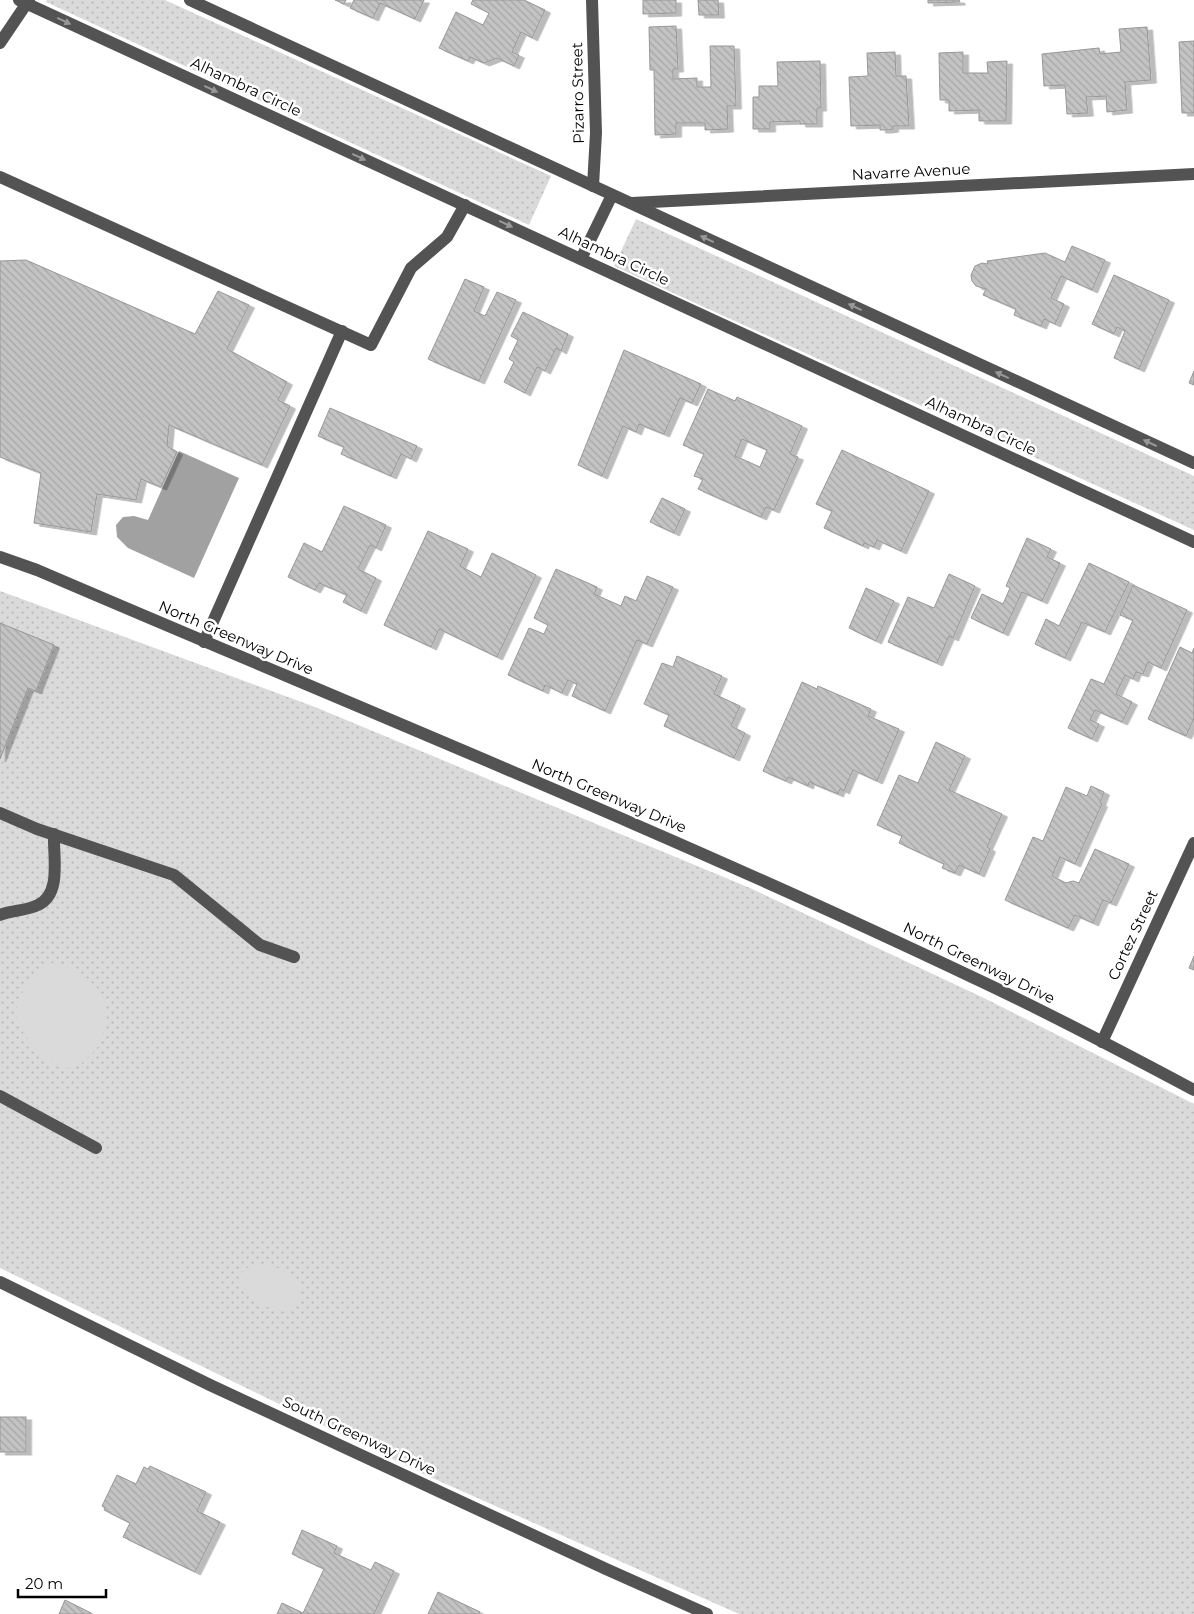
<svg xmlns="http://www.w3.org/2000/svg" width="1194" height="1614" font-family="Montserrat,sans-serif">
	<defs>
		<pattern id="grass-dots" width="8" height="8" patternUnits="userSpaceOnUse" patternTransform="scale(1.25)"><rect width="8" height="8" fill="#dadada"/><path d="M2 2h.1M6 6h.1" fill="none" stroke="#b9b9b9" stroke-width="1.8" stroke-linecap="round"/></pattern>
		<pattern id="building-back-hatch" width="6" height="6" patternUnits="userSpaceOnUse" patternTransform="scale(1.25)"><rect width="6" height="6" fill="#c3c3c3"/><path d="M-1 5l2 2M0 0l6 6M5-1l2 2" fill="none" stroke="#a6a6a6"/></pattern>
		<filter id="shadow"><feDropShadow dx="5.5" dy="3" stdDeviation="0" flood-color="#0004"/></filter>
	</defs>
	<rect width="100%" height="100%" fill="#fff"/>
	<!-- grass -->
	<g fill="url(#grass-dots)">
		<polygon points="47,0 165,0 551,176 529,225 46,2"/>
		<polygon points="636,219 1194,476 1194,530 614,266"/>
		<polygon points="0,591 315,707 750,888 986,999 1194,1104 1194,1614 739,1614 419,1472 0,1268"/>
	</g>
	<!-- green -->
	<g fill="#dadada">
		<path d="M56 962C84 972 115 993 105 1027 102 1038 100 1046 92 1054 68 1079 52 1068 33 1045 27 1037 19 1030 17 1020 15 1006 20 996 27 984 35 973 43 965 56 962Z"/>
		<path d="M259 1264C277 1265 289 1272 300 1286 302 1297 297 1301 289 1309 264 1316 209 1276 259 1264Z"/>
	</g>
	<!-- water -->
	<polygon fill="#a1a1a1" points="179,451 239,478 194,578 128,548 117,537 116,525 123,517 134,516 148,520"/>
	<!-- building -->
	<g fill="url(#building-back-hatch)" stroke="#979797" fill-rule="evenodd" filter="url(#shadow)">
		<polygon points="335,0 346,0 344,4"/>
		<polygon points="354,0 424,0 415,19 380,3 373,18 350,8"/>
		<polygon points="473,0 524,0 545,10 532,38 521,32 512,52 519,55 514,66 497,58 484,63 470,57 468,61 439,48 456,12 483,25 489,13 471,4"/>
		<polygon points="643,0 676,0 676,13 643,14"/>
		<polygon points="698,0 718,0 719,15 699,15"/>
		<polygon points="928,0 959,0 960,2 928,3"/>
		<polygon points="676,26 678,69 673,69 673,79 697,78 697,87 711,87 710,46 734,46 736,106 727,106 728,129 705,130 705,123 676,123 676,134 655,135 654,70 650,70 649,27"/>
		<polygon points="1147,27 1151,80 1125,82 1127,110 1107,112 1106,96 1086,97 1088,113 1067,114 1065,85 1044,86 1042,54 1099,48 1100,54 1121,52 1119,29"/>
		<polygon points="1194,41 1194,113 1182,113 1179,42"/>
		<polygon points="895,52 896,76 906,76 909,126 893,126 893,129 887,130 880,130 880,125 851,126 849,77 868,76 867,53"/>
		<polygon points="963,52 963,73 988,73 987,62 1007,61 1006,121 979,121 979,110 949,111 949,100 940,100 939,53"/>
		<polygon points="820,61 821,108 817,108 817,124 800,124 800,121 770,122 770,129 753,129 753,97 759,97 759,86 778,86 777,62"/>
		<polygon points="1072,246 1105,260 1092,290 1061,276 1051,298 1064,304 1055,324 1044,319 1041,326 1014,315 1016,309 983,295 986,289 976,286 972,281 971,275 975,266 982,263 988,264 987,261 1045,253 1065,262"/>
		<polygon points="26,260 195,334 218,291 249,305 227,349 287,382 278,400 290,406 262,465 169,425 167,446 177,452 161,487 141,479 136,500 97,494 91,532 34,523 41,473 0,457 0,261"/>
		<polygon points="1114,275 1169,300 1139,369 1114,358 1125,331 1117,327 1114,334 1092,324"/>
		<polygon points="465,279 484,287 474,311 485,316 497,292 516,300 479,381 428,359"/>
		<polygon points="523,312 568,334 561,351 556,348 545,371 537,367 525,393 504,382 514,362 509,359 518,340 511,336"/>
		<polygon points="624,350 701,384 692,403 680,398 664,434 639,424 636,432 623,426 602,476 578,465"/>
		<polygon points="1194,371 1194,385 1189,383"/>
		<path d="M708 389 735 401 737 397 802 426 790 454 798 457 774 510 766 507 761 517 698 489 703 479 694 476 704 454 683 445ZM742 439 767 450 760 467 735 456Z"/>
		<polygon points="330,408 417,446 411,459 401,454 391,476 341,454 344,447 318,436"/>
		<polygon points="842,450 929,491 901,551 877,540 874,547 864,543 863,546 824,528 832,511 816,504"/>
		<polygon points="662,498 685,509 674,533 650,522"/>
		<polygon points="344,506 386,525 376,548 370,545 358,569 376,578 361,611 343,602 347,595 319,583 315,590 288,577 304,543 322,552"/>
		<polygon points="428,531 468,549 460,566 481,577 492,553 536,575 497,657 439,629 431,647 384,625"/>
		<polygon points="1027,538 1051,549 1047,557 1060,563 1042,601 1022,592 1003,633 971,618 982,594 1003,604 1010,588 1006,586"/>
		<polygon points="1089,563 1129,582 1105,632 1082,622 1065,658 1035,644 1046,619 1059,626"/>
		<polygon points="556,569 597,587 594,594 621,606 625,596 636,601 647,576 673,587 647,644 637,640 605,711 572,696 577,684 568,680 562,693 545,685 543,691 508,675 529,628 544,634 548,625 534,618"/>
		<polygon points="949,574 975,586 953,638 949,636 937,663 888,642 908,597 934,608"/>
		<polygon points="1133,585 1187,610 1161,668 1148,662 1143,674 1136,672 1133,679 1125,675 1116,694 1132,702 1122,722 1095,710 1090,720 1099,724 1092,739 1068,728 1091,679 1104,684 1133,620 1120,615"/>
		<polygon points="866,588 894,601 876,641 849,628"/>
		<polygon points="0,623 54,645 36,691 28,688 0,759"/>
		<polygon points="1180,647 1192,653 1194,648 1194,718 1186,736 1148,719"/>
		<polygon points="677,656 722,676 714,694 740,706 731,726 745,733 734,758 664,726 669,715 644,704 662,663 673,667"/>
		<polygon points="802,682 817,689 818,686 871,709 868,716 899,729 877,781 853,770 844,791 840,789 838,794 809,782 808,786 788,777 786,781 763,771"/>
		<polygon points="936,742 965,756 949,790 1002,814 987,847 990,849 979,874 959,865 955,873 942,868 944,864 899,843 902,836 877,825 899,775 918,783"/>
		<polygon points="1091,786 1104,792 1100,803 1102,804 1075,864 1060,857 1052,876 1066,883 1073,881 1079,883 1095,849 1129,864 1111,903 1103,900 1093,923 1075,915 1068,928 1005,900 1033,837 1043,841 1066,787 1087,796"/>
		<polygon points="1194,956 1194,970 1189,968"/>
		<rect x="0" y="1417" width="26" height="35"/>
		<polygon points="150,1466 206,1492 197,1511 220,1522 195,1572 123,1537 130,1523 104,1510 105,1508 102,1506 117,1475 136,1484 144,1467 148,1469"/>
		<polygon points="302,1530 337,1546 334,1553 371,1570 375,1562 394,1571 374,1614 277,1614 282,1603 303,1613 324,1569 292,1554"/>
		<polygon points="438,1592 480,1612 479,1614 428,1614"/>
		<polygon points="65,1600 91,1613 91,1614 59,1614"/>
	</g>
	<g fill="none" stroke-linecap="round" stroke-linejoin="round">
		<!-- minor -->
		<g stroke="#535353" stroke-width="12">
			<polyline points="19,0 1194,542"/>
			<polyline points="190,0 1194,463"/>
			<polyline points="592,0 596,133 593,186"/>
			<polyline points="0,43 29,0"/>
			<polyline points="0,177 371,345 411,268 447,237 465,205"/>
			<polyline points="632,203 1194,174"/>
			<polyline points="581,259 612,195"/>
			<path d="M0 557 37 570C349 704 665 831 972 977 1047 1012 1121 1051 1194 1090"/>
			<polyline points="204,642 342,331"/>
			<polyline points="0,813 37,829 174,875 260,945 294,957"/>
			<path d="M0 915C12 910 26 911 38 905 62 894 53 857 54 834"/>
			<polyline points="1102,1042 1194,843"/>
			<polyline points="0,1096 96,1148"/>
			<polyline points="0,1282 210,1385 606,1569 707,1614"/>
		</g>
	</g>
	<!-- one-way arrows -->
	<defs><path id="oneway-solid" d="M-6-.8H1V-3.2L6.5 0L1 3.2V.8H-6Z" transform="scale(1.25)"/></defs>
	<g fill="#989898">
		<use href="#oneway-solid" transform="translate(64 21) rotate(25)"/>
		<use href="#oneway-solid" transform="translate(211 89) rotate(25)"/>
		<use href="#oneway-solid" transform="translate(359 157) rotate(25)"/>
		<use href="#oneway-solid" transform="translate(506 224) rotate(25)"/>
		<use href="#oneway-solid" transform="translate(707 239) rotate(-155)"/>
		<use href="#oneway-solid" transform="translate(855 307) rotate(-155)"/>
		<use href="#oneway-solid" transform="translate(1002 375) rotate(-155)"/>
		<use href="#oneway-solid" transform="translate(1150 443) rotate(-155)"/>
	</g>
	<g text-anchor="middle" stroke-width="5" stroke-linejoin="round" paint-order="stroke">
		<!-- street labels -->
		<g font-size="15" fill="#000" stroke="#fff">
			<text transform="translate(246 87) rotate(25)" y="5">Alhambra Circle</text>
			<text transform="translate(578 93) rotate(-91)" y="5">Pizarro Street</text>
			<text transform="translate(911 172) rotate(-3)" y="5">Navarre Avenue</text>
			<text transform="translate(614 256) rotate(25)" y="5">Alhambra Circle</text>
			<text transform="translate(981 426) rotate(25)" y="5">Alhambra Circle</text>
			<text transform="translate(236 638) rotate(23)" y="5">North Greenway Drive</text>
			<text transform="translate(609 796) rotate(23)" y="5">North Greenway Drive</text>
			<text transform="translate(1133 935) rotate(-65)" y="5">Cortez Street</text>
			<text transform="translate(979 963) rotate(26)" y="5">North Greenway Drive</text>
			<text transform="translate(359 1436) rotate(25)" y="5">South Greenway Drive</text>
		</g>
	</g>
	<!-- scale -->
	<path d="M18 1589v8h88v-8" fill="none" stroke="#000000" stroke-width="2.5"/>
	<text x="25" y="1589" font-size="15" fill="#000000" stroke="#ffffff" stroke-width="4" paint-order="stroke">20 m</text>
</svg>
